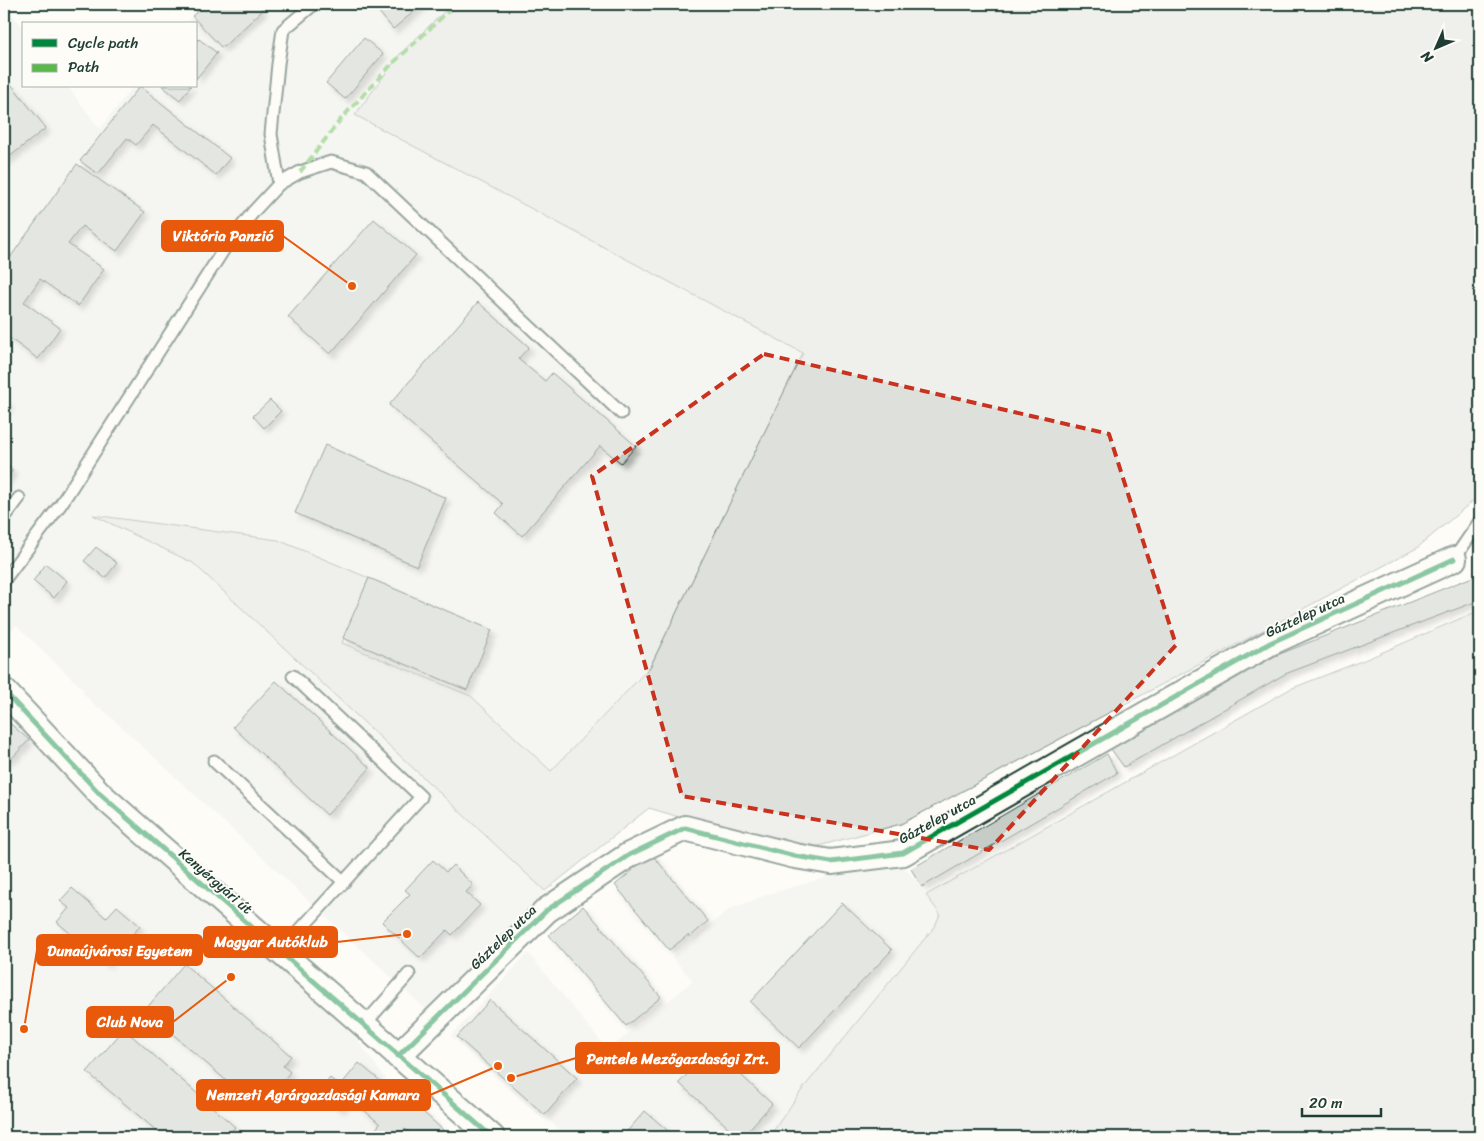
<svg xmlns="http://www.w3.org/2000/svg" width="1484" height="1141" font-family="Sriracha,sans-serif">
	<defs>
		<filter id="shadow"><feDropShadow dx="4.5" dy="4.5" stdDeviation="2.5" flood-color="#0004"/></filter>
	</defs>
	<rect width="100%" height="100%" fill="#fdfcf7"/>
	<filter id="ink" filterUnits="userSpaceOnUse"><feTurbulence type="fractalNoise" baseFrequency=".02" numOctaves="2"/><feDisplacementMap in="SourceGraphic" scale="10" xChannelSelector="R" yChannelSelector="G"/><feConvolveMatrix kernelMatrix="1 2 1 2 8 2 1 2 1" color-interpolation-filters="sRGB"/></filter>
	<g filter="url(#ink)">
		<!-- built -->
		<g fill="#eceee9">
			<polygon points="4,4 24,29 24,86 67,86 100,129 133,86 196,86 196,24 186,24 203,4 504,4 376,126 803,353 650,667 551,772 471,696 341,643 368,578 193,563 545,891 431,1014 100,707 98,709 82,692 84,690 16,625 4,640"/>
			<polygon points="4,718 29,740 159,863 353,1034 397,1095 401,1092 452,1137 4,1137"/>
			<polygon points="897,857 940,914 935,926 801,1091 770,1137 568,1137 546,1118 542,1118 451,1036 528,953 608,1050 693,981 672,957 728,910 769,894"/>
		</g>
		<!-- green -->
		<g fill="#dde0db" stroke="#7e8e88">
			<polygon points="452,4 1480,4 1480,495 1417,548 901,824 796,852 649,808 545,891 193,563 93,515 278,540 369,578 342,643 471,696 551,771 650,667 803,353 355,115 400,54"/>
			<polygon points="1480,610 1480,1137 769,1137 801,1091 935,926 940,914 926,895 1290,689 1369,658"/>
		</g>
		<!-- building -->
		<g fill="#c6cdc7" stroke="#1f3d34" filter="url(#shadow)">
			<polygon points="206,4 258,4 263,10 222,48 192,16"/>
			<polygon points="387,4 423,4 393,29 378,11"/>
			<polygon points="364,38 383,54 345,99 326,83"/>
			<polygon points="199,39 217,53 196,79 196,42"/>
			<polygon points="11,84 46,128 4,161 4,90"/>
			<polygon points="140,86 230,158 216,175 153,125 136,145 127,138 98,174 80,161"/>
			<polygon points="162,86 191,86 180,100"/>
			<polygon points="77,164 145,212 117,251 82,226 68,244 104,269 78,306 40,279 24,302 60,328 38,359 4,334 4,266"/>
			<polygon points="374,219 416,255 330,354 288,317"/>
			<polygon points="478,302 529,347 518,359 545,381 552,373 636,446 621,463 600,446 522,536 496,513 503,504 389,405"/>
			<polygon points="4,400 9,403 4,410"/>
			<polygon points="270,400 281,411 264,428 253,416"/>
			<polygon points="325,445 446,498 417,566 295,513"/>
			<polygon points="4,464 13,470 4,483"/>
			<polygon points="96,547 117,563 105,578 84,561"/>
			<polygon points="46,564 67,581 54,598 33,581"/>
			<polygon points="1480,574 1480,600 1285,674 1124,767 1111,749 1275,656"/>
			<polygon points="369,578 492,630 467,690 343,638"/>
			<polygon points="276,681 370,768 327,815 233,727"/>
			<polygon points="4,718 29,740 10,760 4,756"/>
			<polygon points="1107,754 1117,773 922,887 911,869"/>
			<polygon points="649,851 708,921 690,937 688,935 669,950 615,885 633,870 631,867"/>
			<polygon points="433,860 446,872 453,865 473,885 466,892 480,905 452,935 447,930 420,958 382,922 410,894 405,890"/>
			<polygon points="72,888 106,918 117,906 140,926 106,964 57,922 69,908 60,901"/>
			<polygon points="842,903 892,950 799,1048 750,1002"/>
			<polygon points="583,906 661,997 626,1026 549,935"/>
			<polygon points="184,964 291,1056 283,1066 290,1072 273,1092 266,1086 252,1103 145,1010"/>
			<polygon points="490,1000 577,1078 545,1115 457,1037"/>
			<polygon points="124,1029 235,1127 226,1137 164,1137 87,1072"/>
			<polygon points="712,1048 772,1104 742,1137 739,1137 679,1083"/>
			<polygon points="359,1063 397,1095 401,1092 443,1130 437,1137 416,1137 405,1129 397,1137 381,1137 374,1131 380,1124 349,1097 340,1109 325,1097 324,1086 330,1078 340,1086"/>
			<polygon points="645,1111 675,1137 622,1137"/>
		</g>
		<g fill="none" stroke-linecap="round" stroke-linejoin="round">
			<!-- service casing -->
			<g stroke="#1f3d34" stroke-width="15">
				<g id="service">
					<polyline points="279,184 271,134 278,64 283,30 314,4"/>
					<polyline points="4,518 19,498"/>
					<polyline points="1454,559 1480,521"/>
					<polyline points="4,580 61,504 224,249 254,211 279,184 300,172 331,162 366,172 621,413"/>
					<polyline points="214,761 344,882"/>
					<polyline points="280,952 421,797 293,676"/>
					<polyline points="363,1026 409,974"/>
				</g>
			</g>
			<!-- minor casing -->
			<g stroke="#1f3d34" stroke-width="28">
				<g id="minor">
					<polyline points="4,691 101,795 492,1137"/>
					<polyline points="398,1056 547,910 629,855 685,828 795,856 831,862 903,853 1270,643 1454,559"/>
				</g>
			</g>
			<!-- service -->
			<use href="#service" stroke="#fdfcf7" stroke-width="11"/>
			<!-- minor -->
			<use href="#minor" stroke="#fdfcf7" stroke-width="24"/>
			<!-- quiet -->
			<polyline stroke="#58b947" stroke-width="4" stroke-dasharray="8 4" stroke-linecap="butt" points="300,172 341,119 392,64 456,4"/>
			<!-- cycleway casing -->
			<g stroke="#fdfcf7" stroke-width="8">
				<g id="cycleway">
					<polyline points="4,691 101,795 492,1137"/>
					<polyline points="398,1056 547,910 629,855 685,828 795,856 831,862 903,853 1270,643 1454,559"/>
				</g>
			</g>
			<!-- cycleway -->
			<use href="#cycleway" stroke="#00873e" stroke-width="5"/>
		</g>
	</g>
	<!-- marked area -->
	<path d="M0 0H1484V1141H0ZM764 354 1109 434 1176 645 989 850 682 796 592 476Z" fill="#fdfcf7" fill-opacity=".55" fill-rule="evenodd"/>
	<path fill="none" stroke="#c8321e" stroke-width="4" stroke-dasharray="10 6" stroke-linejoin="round" d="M764 354 1109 434 1176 645 989 850 682 796 592 476Z"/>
	<g text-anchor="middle" stroke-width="4" stroke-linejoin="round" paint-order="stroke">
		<!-- street labels -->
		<g font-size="14" fill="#1f3d34" stroke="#fdfcf7">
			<text transform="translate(1305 615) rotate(-25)" y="5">Gáztelep utca</text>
			<text transform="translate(937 819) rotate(-29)" y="5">Gáztelep utca</text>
			<text transform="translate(216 881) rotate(41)" y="5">Kenyérgyári út</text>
			<text transform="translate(503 937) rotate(-44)" y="5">Gáztelep utca</text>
		</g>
	</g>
	<!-- callouts -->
	<path fill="none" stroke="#e8590c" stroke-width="2" d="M352 286L283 236M407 934L337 942M24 1029L37 950M231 977L173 1022M511 1078L576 1058M498 1066L430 1095"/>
	<g fill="#e8590c" stroke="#fdfcf7" stroke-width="2">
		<circle cx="352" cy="286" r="5"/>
		<circle cx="407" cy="934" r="5"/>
		<circle cx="24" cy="1029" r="5"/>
		<circle cx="231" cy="977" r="5"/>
		<circle cx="511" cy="1078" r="5"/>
		<circle cx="498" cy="1066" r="5"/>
	</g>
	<g fill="#e8590c" stroke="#e8590c" stroke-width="2">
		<rect x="162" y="221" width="121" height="30" rx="5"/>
		<rect x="204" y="927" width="133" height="30" rx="5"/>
		<rect x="37" y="935" width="165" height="30" rx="5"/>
		<rect x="87" y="1007" width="86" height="30" rx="5"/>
		<rect x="576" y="1043" width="203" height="30" rx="5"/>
		<rect x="197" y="1080" width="233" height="30" rx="5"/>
	</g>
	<g font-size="15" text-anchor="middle" font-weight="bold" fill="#fff">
		<text x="223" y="241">Viktória Panzió</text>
		<text x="271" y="947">Magyar Autóklub</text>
		<text x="120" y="956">Dunaújvárosi Egyetem</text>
		<text x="130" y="1027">Club Nova</text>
		<text x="678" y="1064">Pentele Mezőgazdasági Zrt.</text>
		<text x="313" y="1100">Nemzeti Agrárgazdasági Kamara</text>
	</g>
	<!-- margin -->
	<rect width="1484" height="1141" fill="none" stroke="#fdfcf7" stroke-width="20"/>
	<rect x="10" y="10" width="1464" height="1121" fill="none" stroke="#1f3d34" stroke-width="2" filter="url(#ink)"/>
	<!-- legend -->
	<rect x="22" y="22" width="175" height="65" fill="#fdfcf7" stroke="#a4b0a9"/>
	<rect x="32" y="39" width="25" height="8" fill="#00873e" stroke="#a4b0a9"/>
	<text x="68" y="48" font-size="15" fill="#1f3d34">Cycle path</text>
	<rect x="32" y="64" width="25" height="8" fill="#58b947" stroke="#a4b0a9"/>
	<text x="68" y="72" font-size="15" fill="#1f3d34">Path</text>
	<!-- north arrow -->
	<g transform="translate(1436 48) rotate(225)" stroke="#fdfcf7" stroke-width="4" paint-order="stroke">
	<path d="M0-4L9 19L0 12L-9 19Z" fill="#1f3d34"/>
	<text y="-8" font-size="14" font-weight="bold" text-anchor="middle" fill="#1f3d34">N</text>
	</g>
	<!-- scale -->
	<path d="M1302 1108v8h79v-8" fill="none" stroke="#1f3d34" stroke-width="2.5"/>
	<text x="1309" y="1108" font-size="15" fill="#1f3d34" stroke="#fdfcf7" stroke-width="4" paint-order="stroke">20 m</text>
</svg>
